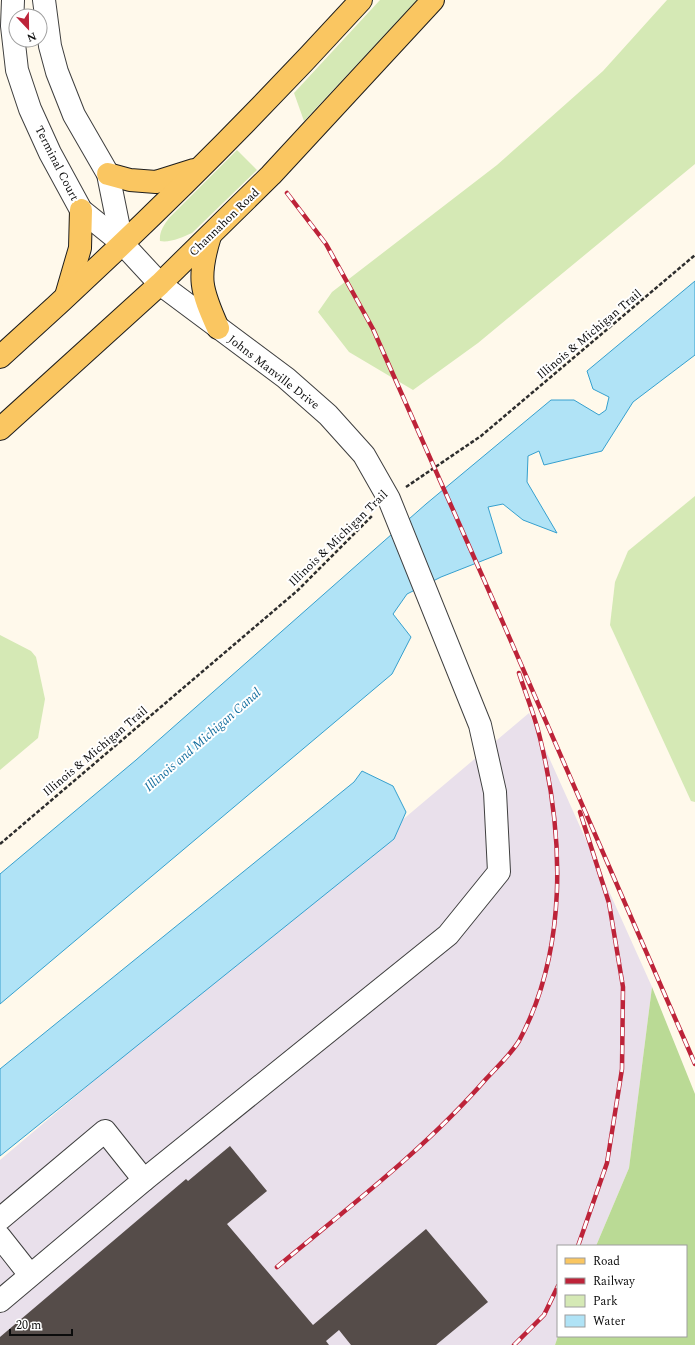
<svg xmlns="http://www.w3.org/2000/svg" width="695" height="1345" font-family="Spectral,serif">
	<rect width="100%" height="100%" fill="#fff9eb"/>
	<!-- industrial -->
	<polygon fill="#e9e0eb" points="529,713 652,987 629,1168 596,1246 558,1246 558,1336 555,1345 0,1345 0,1160"/>
	<!-- green -->
	<g fill="#d5e9b5">
		<polygon points="380,0 417,0 304,121 294,93"/>
		<polygon points="667,0 695,0 695,164 478,343 413,390 349,352 318,312 332,292 497,165 603,71"/>
		<path d="M237 150 257 170 192 233C183 237 170 243 160 241 159 232 164 225 169 218Z"/>
		<polygon points="695,496 695,802 691,801 610,625 615,582 628,551"/>
		<polygon points="0,635 31,651 36,657 45,699 38,738 0,770"/>
	</g>
	<!-- forest -->
	<polygon fill="#bada95" points="652,987 695,1094 695,1345 555,1345 558,1336 686,1336 686,1246 596,1246 629,1168"/>
	<!-- water -->
	<g fill="#b0e3f6" stroke="#36a0ce">
		<polygon points="695,281 695,355 633,402 602,451 544,465 539,451 528,456 527,482 557,533 523,520 503,504 488,507 502,553 441,577 407,594 393,614 411,637 392,674 0,1004 0,874 136,760 426,504 551,400 574,400 599,415 606,410 609,397 593,389 587,371"/>
		<polygon points="362,771 393,786 406,812 394,839 0,1156 0,1069 354,782"/>
	</g>
	<!-- building -->
	<polygon fill="#554c49" points="230,1146 267,1191 227,1224 313,1325 426,1229 488,1302 436,1345 351,1345 339,1330 326,1341 329,1345 0,1345 0,1337 186,1179 188,1181"/>
	<g fill="none" stroke-linecap="round" stroke-linejoin="round">
		<!-- minor casing -->
		<g stroke="#3f3f3f" stroke-width="24">
			<g id="minor">
				<polyline points="44,0 50,46 57,72 74,115 108,174 122,243"/>
				<polyline points="0,1219 105,1131 144,1180"/>
				<polyline points="0,1237 30,1275"/>
				<polyline points="0,1301 144,1180 448,935 499,872 495,792 480,725 389,499 364,455 328,415 286,378 160,284 122,243 81,210 50,153 30,109 17,70 12,26 13,0"/>
			</g>
		</g>
		<!-- major casing -->
		<g stroke="#1d1d1d" stroke-width="24">
			<g id="major">
				<polyline points="108,174 130,180 156,182 194,170"/>
				<path d="M210 236C197 278 201 290 218 328"/>
				<polyline points="66,296 80,248 81,210"/>
				<path d="M0 357C126 244 247 125 361 0"/>
				<polyline points="0,429 160,284 271,175 433,0"/>
			</g>
		</g>
		<!-- path -->
		<g stroke="#2e2e2e" stroke-width="2.5" stroke-dasharray="4 2" stroke-linecap="butt">
			<polyline points="406,487 481,436 695,255"/>
			<polyline points="0,844 297,591 373,515"/>
		</g>
		<!-- minor -->
		<use href="#minor" stroke="#fff" stroke-width="22"/>
		<!-- major -->
		<use href="#major" stroke="#fac661" stroke-width="22"/>
		<!-- rail casing -->
		<g stroke="#bd2339" stroke-width="4.5">
			<g id="rail">
				<polyline points="287,193 326,244 373,329 500,616 695,1064"/>
				<polyline points="578,1246 607,1163 622,1069 623,987 609,903 580,812"/>
				<path d="M277 1267C349 1207 425 1149 486 1079 497 1067 511 1054 519 1041 568 950 564 836 540 738 535 716 526 695 519 673"/>
				<polyline points="514,1345 544,1315 558,1286"/>
			</g>
		</g>
		<!-- rail -->
		<use href="#rail" stroke="#fff" stroke-width="3" stroke-dasharray="9" stroke-linecap="butt"/>
	</g>
	<g text-anchor="middle" stroke-width="4" stroke-linejoin="round" paint-order="stroke">
		<!-- street labels -->
		<g font-size="12" fill="#0c0c0c" stroke="#fff">
			<text transform="translate(57 163) rotate(63)" y="4">Terminal Court</text>
			<text transform="translate(224 222) rotate(-44)" y="4">Channahon Road</text>
			<text transform="translate(589 334) rotate(-40)" y="4">Illinois &amp; Michigan Trail</text>
			<text transform="translate(274 372) rotate(38)" y="4">Johns Manville Drive</text>
			<text transform="translate(338 538) rotate(-44)" y="4">Illinois &amp; Michigan Trail</text>
			<text transform="translate(95 751) rotate(-40)" y="4">Illinois &amp; Michigan Trail</text>
		</g>
		<!-- water labels -->
		<g font-size="13" font-style="italic" fill="#156f9f" stroke="#fff">
			<text transform="translate(202 739) rotate(-41)" y="5">Illinois and Michigan Canal</text>
		</g>
	</g>
	<!-- legend -->
	<rect x="557" y="1245" width="130" height="92" fill="#ffffff" stroke="#9e9e9e"/>
	<rect x="565" y="1258" width="20" height="6" fill="#fac661" stroke="#9e9e9e"/>
	<text x="593" y="1265" font-size="12" fill="#0c0c0c">Road</text>
	<rect x="565" y="1278" width="20" height="6" fill="#bd2339" stroke="#9e9e9e"/>
	<text x="593" y="1285" font-size="12" fill="#0c0c0c">Railway</text>
	<rect x="565" y="1295" width="20" height="12" fill="#d5e9b5" stroke="#9e9e9e"/>
	<text x="593" y="1305" font-size="12" fill="#0c0c0c">Park</text>
	<rect x="565" y="1315" width="20" height="12" fill="#b0e3f6" stroke="#9e9e9e"/>
	<text x="593" y="1325" font-size="12" fill="#0c0c0c">Water</text>
	<!-- north arrow -->
	<g transform="translate(28 28) rotate(158)"><circle r="19" fill="#ffffff" stroke="#9e9e9e"/>
	<path d="M0-3L7 15L0 10L-7 15Z" fill="#bd2339"/>
	<text y="-6" font-size="11" font-weight="bold" text-anchor="middle" fill="#0c0c0c">N</text>
	</g>
	<!-- scale -->
	<path d="M10 1329v6h62v-6" fill="none" stroke="#0c0c0c" stroke-width="2"/>
	<text x="16" y="1329" font-size="12" fill="#0c0c0c" stroke="#ffffff" stroke-width="3" paint-order="stroke">20 m</text>
</svg>
